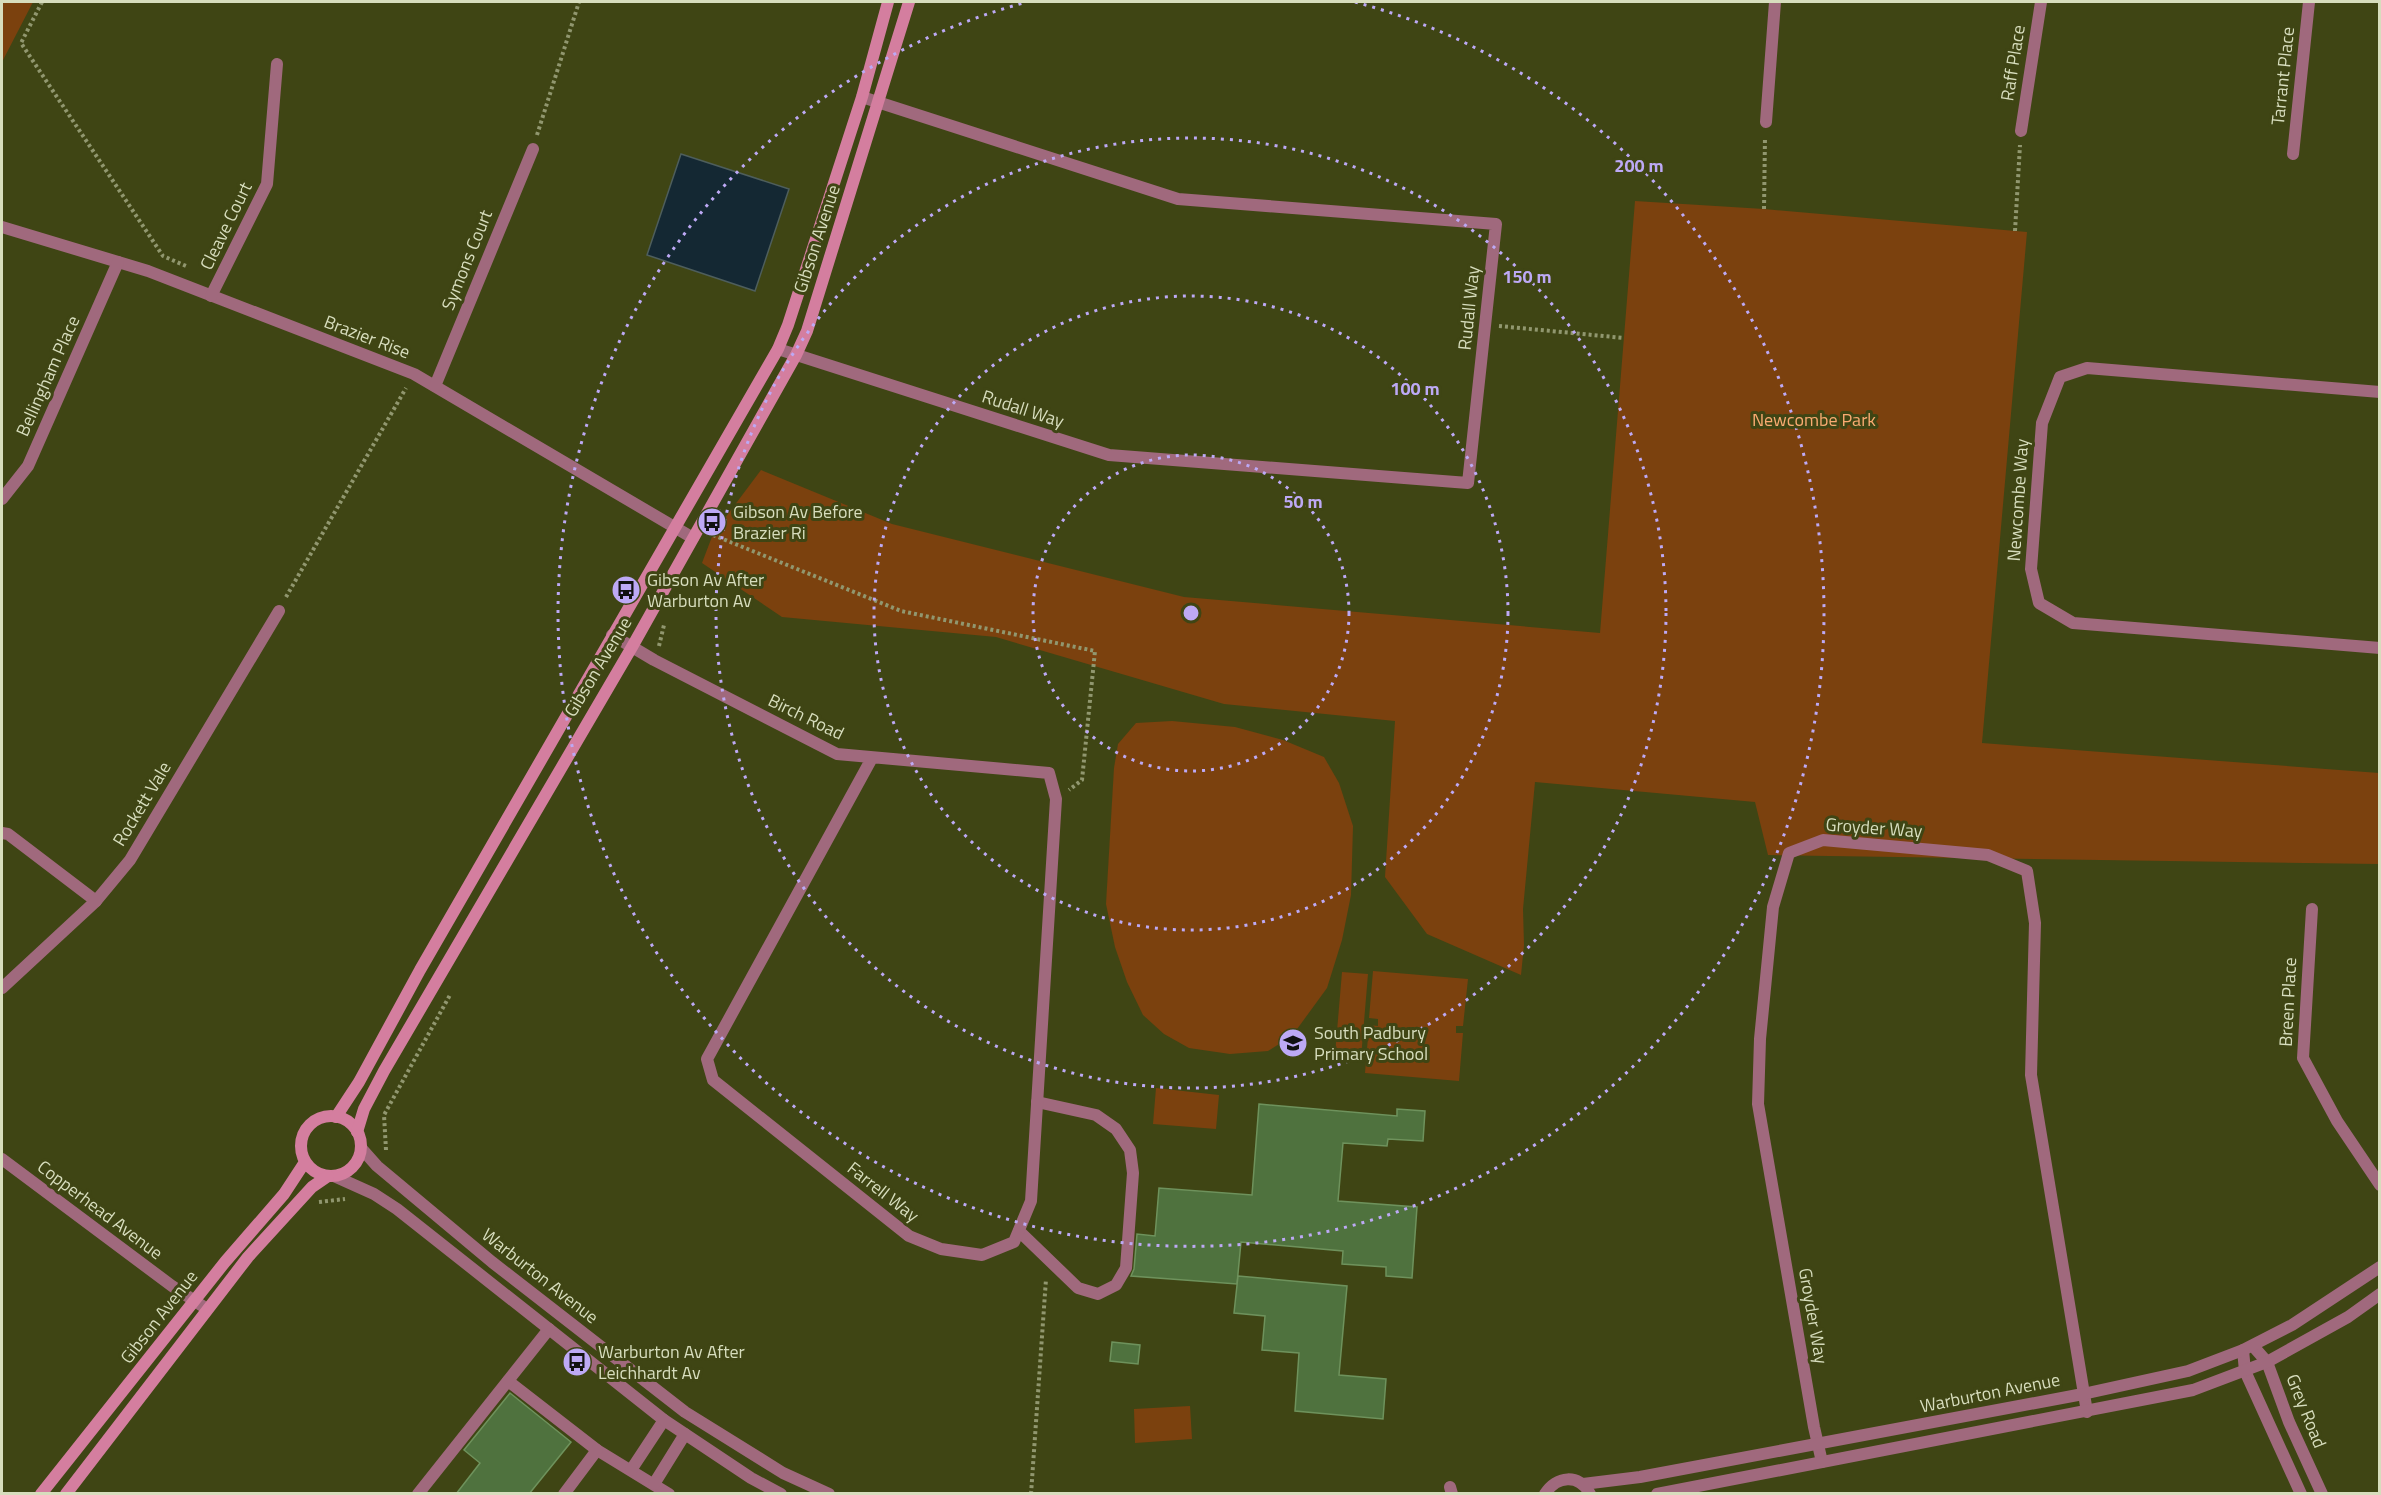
<svg xmlns="http://www.w3.org/2000/svg" width="2381" height="1495" font-family="'Titillium Web',sans-serif">
	<rect width="100%" height="100%" fill="#3f4514"/>
	<!-- green -->
	<g fill="#7b410e">
		<polygon points="2,2 33,2 2,62"/>
		<polygon points="1635,201 1764,209 2027,232 1982,743 2379,773 2379,864 1768,855 1755,802 1535,782 1523,909 1524,945 1521,975 1427,934 1385,877 1395,721 1224,704 996,637 782,617 702,563 713,534 761,470 892,524 1184,597 1600,633"/>
		<polygon points="1172,721 1235,727 1283,740 1324,757 1339,783 1353,826 1351,895 1342,940 1327,988 1292,1036 1268,1051 1230,1054 1189,1048 1164,1034 1143,1015 1127,982 1115,947 1106,904 1114,768 1118,744 1136,723"/>
		<polygon points="1373,971 1468,979 1463,1026 1456,1026 1456,1033 1463,1033 1459,1081 1365,1073 1369,1025 1378,1026 1378,1019 1369,1018"/>
		<polygon points="1342,972 1368,974 1361,1058 1335,1055"/>
		<polygon points="1156,1088 1219,1095 1216,1129 1153,1124"/>
		<polygon points="1190,1406 1192,1439 1135,1443 1134,1409"/>
	</g>
	<!-- water -->
	<polygon fill="#142833" stroke="#4e5e5c" stroke-width="1.5" points="681,154 789,189 755,291 647,255"/>
	<!-- building -->
	<g fill="#4f723e" stroke="#6e925c" stroke-width="1.5">
		<polygon points="1259,1104 1397,1116 1397,1109 1425,1111 1423,1141 1388,1139 1387,1146 1343,1143 1338,1201 1417,1207 1412,1278 1386,1276 1386,1267 1342,1264 1343,1251 1241,1242 1237,1284 1131,1276 1134,1269 1137,1234 1155,1236 1159,1188 1252,1195"/>
		<polygon points="1238,1276 1347,1286 1339,1375 1386,1379 1383,1419 1295,1411 1299,1353 1262,1350 1265,1316 1234,1313"/>
		<polygon points="1112,1342 1140,1345 1138,1364 1110,1361"/>
		<polygon points="510,1393 571,1442 529,1494 456,1494 480,1463 464,1450"/>
	</g>
	<g fill="none" stroke-linecap="round" stroke-linejoin="round">
		<!-- path -->
		<g stroke="#91976f" stroke-width="4" stroke-dasharray="3 3" stroke-linecap="butt">
			<polyline points="42,2 21,43 163,256 186,266"/>
			<polyline points="537,135 579,2"/>
			<polyline points="1764,209 1765,137"/>
			<polyline points="2015,231 2020,145"/>
			<polyline points="1499,326 1624,338"/>
			<polyline points="713,535 901,611 1095,651 1082,780 1069,790"/>
			<polyline points="286,597 406,388"/>
			<polyline points="659,646 664,625"/>
			<polyline points="386,1150 384,1115 450,995"/>
			<polyline points="319,1202 345,1199"/>
			<polyline points="1031,1494 1046,1279"/>
		</g>
		<!-- service -->
		<g stroke="#a0697d" stroke-width="12">
			<polyline points="1019,1231 1078,1288 1098,1294 1116,1285 1126,1268 1133,1173 1130,1150 1116,1129 1096,1115 1037,1102"/>
			<polyline points="508,1381 597,1450 669,1494"/>
			<polyline points="631,1470 664,1420"/>
			<polyline points="654,1484 685,1434"/>
			<polyline points="1450,1487 1452,1494"/>
			<polyline points="418,1494 549,1329"/>
			<polyline points="564,1494 597,1450"/>
		</g>
		<!-- minor -->
		<g stroke="#a0697d" stroke-width="12">
			<polyline points="1766,122 1775,2"/>
			<polyline points="2021,131 2041,2"/>
			<polyline points="2293,154 2309,2"/>
			<polyline points="2,227 148,271 414,374 693,538"/>
			<polyline points="211,296 267,184 277,64"/>
			<polyline points="778,349 1109,455 1468,483 1496,224 1178,199 862,97"/>
			<polyline points="435,386 533,149"/>
			<polyline points="2380,392 2087,368 2060,377 2042,423 2031,569 2039,603 2073,623 2380,648"/>
			<polyline points="2,499 28,466 118,262"/>
			<polyline points="612,635 654,660 837,754 1049,773 1056,799 1031,1201 1014,1242 982,1255 941,1249 909,1236 713,1080 707,1059 872,758"/>
			<polyline points="2,833 8,834 96,901"/>
			<polyline points="2312,909 2303,1058 2337,1121 2380,1185"/>
			<polyline points="2,988 96,901 130,860 279,611"/>
			<polyline points="2,1159 172,1286 207,1309"/>
			<polyline points="1822,1462 1814,1427 1758,1104 1760,1039 1773,907 1789,853 1823,840 1988,855 2027,871 2035,923 2031,1075 2087,1412"/>
		</g>
		<!-- tertiary -->
		<g stroke="#a0697d" stroke-width="12">
			<polyline points="361,1148 377,1166 492,1262 685,1412 783,1473 829,1494"/>
			<polyline points="334,1176 374,1194 397,1209 664,1420 751,1478 781,1494"/>
			<polyline points="2253,1346 2267,1362 2289,1422 2322,1494"/>
			<polyline points="2243,1350 2245,1371 2301,1494"/>
			<polyline points="1583,1484 1640,1477 2083,1394 2188,1371 2243,1350 2292,1325 2380,1267"/>
			<path d="M1545 1494C1556 1476 1579 1473 1590 1494"/>
			<polyline points="1657,1494 2193,1390 2267,1362 2348,1317 2380,1294"/>
		</g>
		<!-- secondary -->
		<g stroke="#d47e9f" stroke-width="12">
			<circle cx="331" cy="1146" r="30"/>
			<polyline points="336,1117 359,1082 420,970 778,349 788,325 862,97 888,2"/>
			<polyline points="357,1132 364,1109 384,1071 632,647 796,355 807,331 909,2"/>
			<polyline points="41,1494 225,1262 284,1194 305,1162"/>
			<polyline points="66,1494 248,1257 312,1187 328,1176"/>
		</g>
	</g>
	<!-- distance rings -->
	<g fill="none" stroke="#bda9f5" stroke-width="3" stroke-dasharray="3 6">
		<circle cx="1191" cy="613" r="158"/>
		<circle cx="1191" cy="613" r="317"/>
		<circle cx="1191" cy="613" r="475"/>
		<path d="M1355 2A633 633 0 1 1 1027 2"/>
	</g>
	<!-- icons -->
	<defs>
		<g id="bus-disc" transform="scale(1.5)"><circle r="9.5" fill="#bda9f5" stroke="#3f4514"/><path d="M-5-6H5V4H4V6H2V4H-2V6H-4V4H-5ZM-3.5-4V0h7V-4ZM-3.5 1.2v1.5H-2V1.2ZM2 1.2v1.5H3.5V1.2Z" fill="#111"/></g>
		<g id="school-disc" transform="scale(1.5)"><circle r="9.5" fill="#bda9f5" stroke="#3f4514"/><path d="M0-5L7-2L0 1L-7-2ZM-4 1L0 2.5L4 1V4Q0 6-4 4Z" fill="#111"/></g>
	</defs>
	<g fill-rule="evenodd">
		<use href="#bus-disc" x="712" y="522"/>
		<use href="#bus-disc" x="626" y="590"/>
		<use href="#school-disc" x="1293" y="1043"/>
		<use href="#bus-disc" x="577" y="1362"/>
	</g>
	<g text-anchor="middle" stroke-width="6" stroke-linejoin="round" paint-order="stroke">
		<!-- street labels -->
		<g font-size="18" fill="#d7ddbd" stroke="#3f4514">
			<text transform="translate(2013 63) rotate(-81)" y="6">Raff Place</text>
			<text transform="translate(2283 76) rotate(-84)" y="6">Tarrant Place</text>
			<text transform="translate(226 226) rotate(-64)" y="6">Cleave Court</text>
			<text transform="translate(817 239) rotate(-72)" y="6">Gibson Avenue</text>
			<text transform="translate(467 260) rotate(-68)" y="6">Symons Court</text>
			<text transform="translate(1469 308) rotate(-84)" y="6">Rudall Way</text>
			<text transform="translate(367 337) rotate(21)" y="6">Brazier Rise</text>
			<text transform="translate(48 376) rotate(-66)" y="6">Bellingham Place</text>
			<text transform="translate(1023 409) rotate(18)" y="6">Rudall Way</text>
			<text transform="translate(2018 500) rotate(-86)" y="6">Newcombe Way</text>
			<text transform="translate(598 667) rotate(-59)" y="6">Gibson Avenue</text>
			<text transform="translate(806 717) rotate(26)" y="6">Birch Road</text>
			<text transform="translate(142 804) rotate(-59)" y="6">Rockett Vale</text>
			<text transform="translate(1874 828) rotate(4)" y="6">Groyder Way</text>
			<text transform="translate(2288 1002) rotate(-87)" y="6">Breen Place</text>
			<text transform="translate(883 1192) rotate(38)" y="6">Farrell Way</text>
			<text transform="translate(100 1210) rotate(37)" y="6">Copperhead Avenue</text>
			<text transform="translate(540 1276) rotate(38)" y="6">Warburton Avenue</text>
			<text transform="translate(1813 1316) rotate(80)" y="6">Groyder Way</text>
			<text transform="translate(159 1317) rotate(-52)" y="6">Gibson Avenue</text>
			<text transform="translate(1990 1393) rotate(-11)" y="6">Warburton Avenue</text>
			<text transform="translate(2306 1411) rotate(68)" y="6">Grey Road</text>
		</g>
		<!-- park labels -->
		<g font-size="18" fill="#faab72" stroke="#3f4514">
			<text x="1814" y="426">Newcombe Park</text>
		</g>
		<!-- poi labels -->
		<g font-size="18" fill="#d7ddbd" stroke="#3f4514" text-anchor="start">
			<text x="733" y="518">Gibson Av Before<tspan x="733" dy="21">Brazier Ri</tspan></text>
			<text x="647" y="586">Gibson Av After<tspan x="647" dy="21">Warburton Av</tspan></text>
			<text x="1314" y="1039">South Padbury<tspan x="1314" dy="21">Primary School</tspan></text>
			<text x="598" y="1358">Warburton Av After<tspan x="598" dy="21">Leichhardt Av</tspan></text>
		</g>
	</g>
	<circle cx="1191" cy="613" r="9" fill="#bda9f5" stroke="#3f4514" stroke-width="3"/>
	<g font-size="18" text-anchor="middle" font-weight="bold" fill="#bda9f5" stroke="#3f4514" stroke-width="6" stroke-linejoin="round" paint-order="stroke">
		<text x="1639" y="172">200 m</text>
		<text x="1527" y="283">150 m</text>
		<text x="1415" y="395">100 m</text>
		<text x="1303" y="508">50 m</text>
	</g>
	<!-- border -->
	<rect width="2381" height="1495" fill="none" stroke="#d7ddbd" stroke-width="6"/>
</svg>
